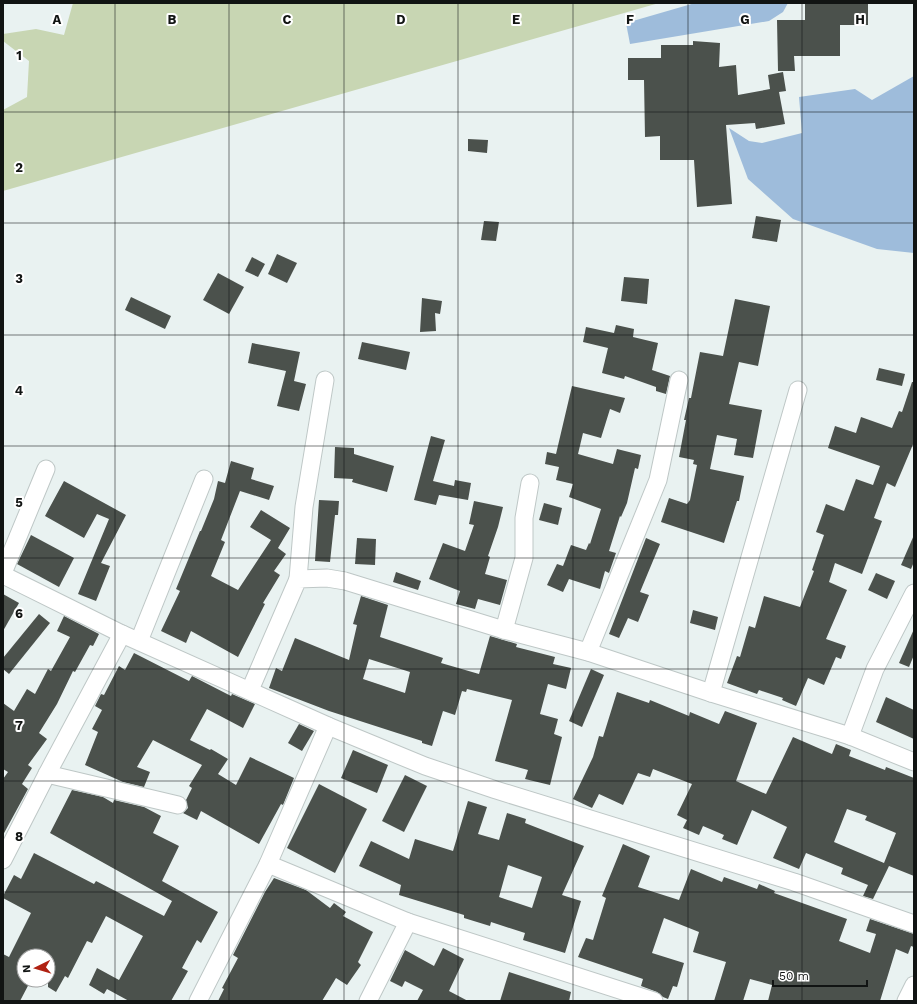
<svg xmlns="http://www.w3.org/2000/svg" width="917" height="1004" font-family="'Work Sans',sans-serif">
	<rect width="100%" height="100%" fill="#e9f2f1"/>
	<!-- green -->
	<polygon fill="#c8d6b3" points="73,3 659,3 3,191 3,110 27,97 29,61 3,41 3,34 36,29 64,35"/>
	<!-- water -->
	<g fill="#9ebcdb">
		<polygon points="695,3 788,3 783,12 769,21 630,44 626,23"/>
		<polygon points="914,76 914,253 877,249 793,219 748,179 729,128 749,141 762,143 802,133 799,97 855,89 872,100"/>
	</g>
	<!-- building -->
	<g fill="#4b514c" fill-rule="evenodd">
		<polygon points="805,3 868,3 868,25 840,25 840,56 794,56 795,71 778,71 777,20 805,20"/>
		<polygon points="693,41 720,43 719,67 736,65 738,95 770,89 768,75 783,72 786,91 779,92 785,124 756,129 755,123 726,125 732,204 697,207 694,160 660,160 660,136 645,137 644,80 628,80 628,58 661,58 661,45 693,45"/>
		<polygon points="468,139 488,140 487,153 468,151"/>
		<polygon points="756,216 781,220 777,242 752,238"/>
		<polygon points="484,221 499,222 496,241 481,240"/>
		<polygon points="277,254 297,263 287,283 268,274"/>
		<polygon points="252,257 265,264 258,277 245,271"/>
		<polygon points="218,273 244,287 229,314 203,300"/>
		<polygon points="624,277 649,279 647,304 621,301"/>
		<polygon points="131,297 171,316 165,329 125,310"/>
		<polygon points="422,298 442,301 440,314 435,313 436,331 420,332"/>
		<polygon points="735,299 770,306 758,366 739,362 729,404 762,410 753,458 734,455 737,439 717,435 710,469 744,476 739,501 737,501 724,543 661,522 669,498 687,504 690,500 697,465 693,464 694,460 679,457 686,420 684,420 689,398 691,398 700,352 723,356"/>
		<polygon points="616,325 634,329 633,337 658,343 652,370 670,376 666,394 656,391 656,387 625,376 624,379 602,373 608,348 583,342 586,327 614,333"/>
		<polygon points="362,342 410,352 406,370 358,359"/>
		<polygon points="252,343 300,352 294,381 306,384 299,411 277,406 286,371 248,363"/>
		<polygon points="879,368 905,374 902,386 876,380"/>
		<polygon points="912,382 914,382 914,442 895,487 887,483 874,518 882,521 862,574 835,563 829,582 847,590 826,639 846,646 841,659 836,657 824,685 808,678 796,706 782,700 783,698 759,690 757,694 727,683 737,656 740,657 749,626 755,628 764,596 800,607 814,571 812,570 824,535 816,532 826,504 844,511 856,479 873,485 880,466 828,448 835,426 856,433 861,417 892,428 899,411 902,412"/>
		<polygon points="572,386 625,398 620,413 610,409 601,438 583,433 578,454 613,464 617,449 641,455 638,469 635,468 627,503 621,517 620,516 609,551 616,553 609,573 605,571 600,589 569,579 563,592 547,585 557,564 563,566 571,545 586,550 589,543 590,544 601,509 569,497 573,484 556,480 559,467 545,464 547,452 556,454"/>
		<polygon points="431,436 445,440 433,481 454,486 455,480 471,483 468,500 439,495 436,505 414,500"/>
		<polygon points="335,447 354,448 354,454 394,466 387,492 352,482 353,479 334,478"/>
		<polygon points="231,461 254,468 251,479 274,486 269,500 240,491 221,540 225,542 211,576 238,590 271,540 250,527 261,510 290,528 278,548 286,554 274,571 280,575 263,603 265,604 238,657 191,631 186,643 161,631 180,591 176,589 200,531 201,531 214,499 218,481 225,483"/>
		<polygon points="64,481 126,515 101,563 110,566 96,601 78,594 109,519 97,514 84,538 45,516"/>
		<polygon points="319,500 339,501 338,515 335,515 330,562 315,561"/>
		<polygon points="474,501 503,507 498,527 488,556 490,557 485,574 507,580 500,605 478,599 475,609 456,604 460,591 429,579 443,543 465,551 474,525 469,524"/>
		<polygon points="544,503 562,508 558,525 539,520"/>
		<polygon points="31,535 74,558 59,587 17,564"/>
		<polygon points="914,535 914,562 911,569 901,565"/>
		<polygon points="357,538 376,539 375,565 355,564"/>
		<polygon points="646,538 660,544 640,592 649,595 638,622 628,618 619,638 609,634"/>
		<polygon points="396,572 421,581 418,590 393,582"/>
		<polygon points="876,573 895,581 887,599 868,590"/>
		<polygon points="3,594 19,603 3,631"/>
		<path d="M361 596 388 605 380 637 443 658 441 663 479 674 490 636 517 644 516 647 555 657 553 664 571 668 566 689 548 684 540 714 558 719 554 734 562 737 550 785 525 779 528 770 495 761 512 700 467 689 466 692 462 691 455 715 443 711 432 746 422 743V741L329 711 269 688 276 668 282 671 295 638 349 660 357 625 353 624ZM369 659 410 672 405 693 363 679Z"/>
		<polygon points="693,610 718,617 715,630 690,623"/>
		<polygon points="39,614 50,623 9,674 3,669 3,658"/>
		<polygon points="64,616 99,634 93,646 90,645 75,672 73,671 57,704 39,733 47,739 28,765 32,768 22,784 28,789 3,835 3,779 8,772 3,769 3,703 14,711 27,689 35,694 48,669 51,671 70,637 57,631"/>
		<polygon points="914,629 914,655 909,667 899,663"/>
		<polygon points="134,653 189,681 192,676 231,696 232,694 255,704 243,728 207,709 190,740 210,750 211,749 228,759 218,774 236,785 250,757 294,778 283,805 281,804 259,844 201,811 197,820 183,813 188,808 186,800 192,788 189,786 202,765 153,740 137,767 150,772 144,787 123,782 85,765 98,732 92,729 102,710 95,706 101,694 104,695 119,666 125,670"/>
		<polygon points="591,669 604,675 582,727 569,721"/>
		<path d="M617 692 649 703 650 700 689 716 690 712 719 724 725 711 757 723 736 781 766 794 793 737 832 754 836 744 851 750 849 756 885 770 886 767 914 778V876L889 866 873 899 863 896 868 885 841 874 843 868 806 853 799 869 773 858 787 827 752 810 737 845 722 839 724 835 703 826 699 835 683 828 687 820 677 815 692 784 653 769 650 777 638 773 623 805 599 794 592 808 573 799 593 757 599 736 603 737ZM847 809 867 816 865 820 896 833 884 863 834 842Z"/>
		<polygon points="886,697 914,710 914,739 876,722"/>
		<polygon points="299,724 314,731 302,751 288,743"/>
		<polygon points="353,750 388,765 377,793 341,778"/>
		<polygon points="405,775 427,786 404,832 382,821"/>
		<polygon points="319,784 367,809 335,873 287,848"/>
		<polygon points="72,790 103,797 113,803 114,800 144,807 161,816 153,833 179,846 162,881 218,912 201,943 197,940 182,968 188,971 171,1001 129,1001 107,989 104,994 89,985 97,968 119,980 143,936 106,916 92,943 87,941 68,978 65,976 56,992 48,987 48,956 24,956 24,980 31,980 20,1001 3,1001 3,954 9,957 31,913 3,898 3,896 14,875 21,879 34,853 94,884 96,881 164,916 172,901 50,833"/>
		<path d="M468 801 487 807 478 834 499 840 507 813 526 819 525 823 584 846 562 895 581 901 565 953 523 940 525 933 491 922 490 926 464 918V915L399 895 401 885 359 866 371 841 409 859 415 839 453 851ZM508 865 542 877 532 908 499 897Z"/>
		<polygon points="623,844 650,856 638,887 679,900 691,869 722,882 724,877 757,889 759,884 775,891 774,893 847,919 839,941 870,953 876,934 866,931 870,919 914,934 914,947 911,946 908,954 896,949 880,1001 768,1001 772,985 750,979 743,1001 714,1001 726,962 693,952 699,932 664,918 652,953 684,963 677,987 673,986 668,999 663,997 657,992 641,986 643,979 578,957 586,938 593,940 606,898 602,896"/>
		<polygon points="274,878 306,890 330,908 334,903 346,912 343,916 373,932 358,962 361,965 347,985 336,978 322,1001 218,1001 224,989 222,988 238,958 233,955 265,892"/>
		<polygon points="443,948 464,959 449,991 468,1001 417,1001 423,990 405,981 402,987 390,981 405,950 434,966"/>
		<polygon points="509,972 571,992 569,1001 500,1001"/>
	</g>
	<g fill="none" stroke-linecap="round" stroke-linejoin="round">
		<!-- minor casing -->
		<g stroke="#bec7c6" stroke-width="19">
			<g id="minor">
				<polyline points="3,573 46,469"/>
				<polyline points="3,575 122,634 328,726 425,766 496,790 794,882 914,924"/>
				<polyline points="298,579 304,507 325,380"/>
				<polyline points="504,630 524,558 524,518 530,483"/>
				<polyline points="139,641 204,479"/>
				<polyline points="588,652 658,480 679,380"/>
				<polyline points="250,690 298,579 327,578 345,581 504,630 588,652 711,693 850,736 914,762"/>
				<polyline points="711,693 798,390"/>
				<polyline points="850,736 875,669 914,593"/>
				<polyline points="47,774 178,805"/>
				<polyline points="3,860 47,774 122,634"/>
				<polyline points="268,864 408,922 654,1001"/>
				<polyline points="198,1001 268,864 328,726"/>
				<polyline points="368,1001 408,922"/>
				<polyline points="906,1001 914,985"/>
			</g>
		</g>
		<!-- minor -->
		<use href="#minor" stroke="#fff" stroke-width="17"/>
	</g>
	<!-- grid -->
	<path fill="none" stroke="#111413" stroke-width="1" stroke-opacity="0.55" d="M115 3V1001M229 3V1001M344 3V1001M458 3V1001M573 3V1001M688 3V1001M802 3V1001M3 112H914M3 223H914M3 335H914M3 446H914M3 558H914M3 669H914M3 781H914M3 892H914"/>
	<g font-size="13" text-anchor="middle" font-weight="bold" fill="#111413" stroke="#fff" stroke-width="4" stroke-linejoin="round" paint-order="stroke">
		<text x="57" y="24">A</text>
		<text x="172" y="24">B</text>
		<text x="287" y="24">C</text>
		<text x="401" y="24">D</text>
		<text x="516" y="24">E</text>
		<text x="630" y="24">F</text>
		<text x="745" y="24">G</text>
		<text x="860" y="24">H</text>
		<text x="19" y="60">1</text>
		<text x="19" y="172">2</text>
		<text x="19" y="283">3</text>
		<text x="19" y="395">4</text>
		<text x="19" y="507">5</text>
		<text x="19" y="618">6</text>
		<text x="19" y="730">7</text>
		<text x="19" y="841">8</text>
	</g>
	<!-- border -->
	<rect width="917" height="1004" fill="none" stroke="#111413" stroke-width="8"/>
	<!-- north arrow -->
	<g transform="translate(36 968) rotate(265)"><circle r="19" fill="#ffffff" stroke="#a0a1a1"/>
	<path d="M0-3L7 15L0 10L-7 15Z" fill="#b02112"/>
	<text y="-6" font-size="11" font-weight="bold" text-anchor="middle" fill="#111413">N</text>
	</g>
	<!-- scale -->
	<path d="M773 980v6h94v-6" fill="none" stroke="#111413" stroke-width="2"/>
	<text x="779" y="980" font-size="12" fill="#111413" stroke="#ffffff" stroke-width="3" paint-order="stroke">50 m</text>
</svg>
